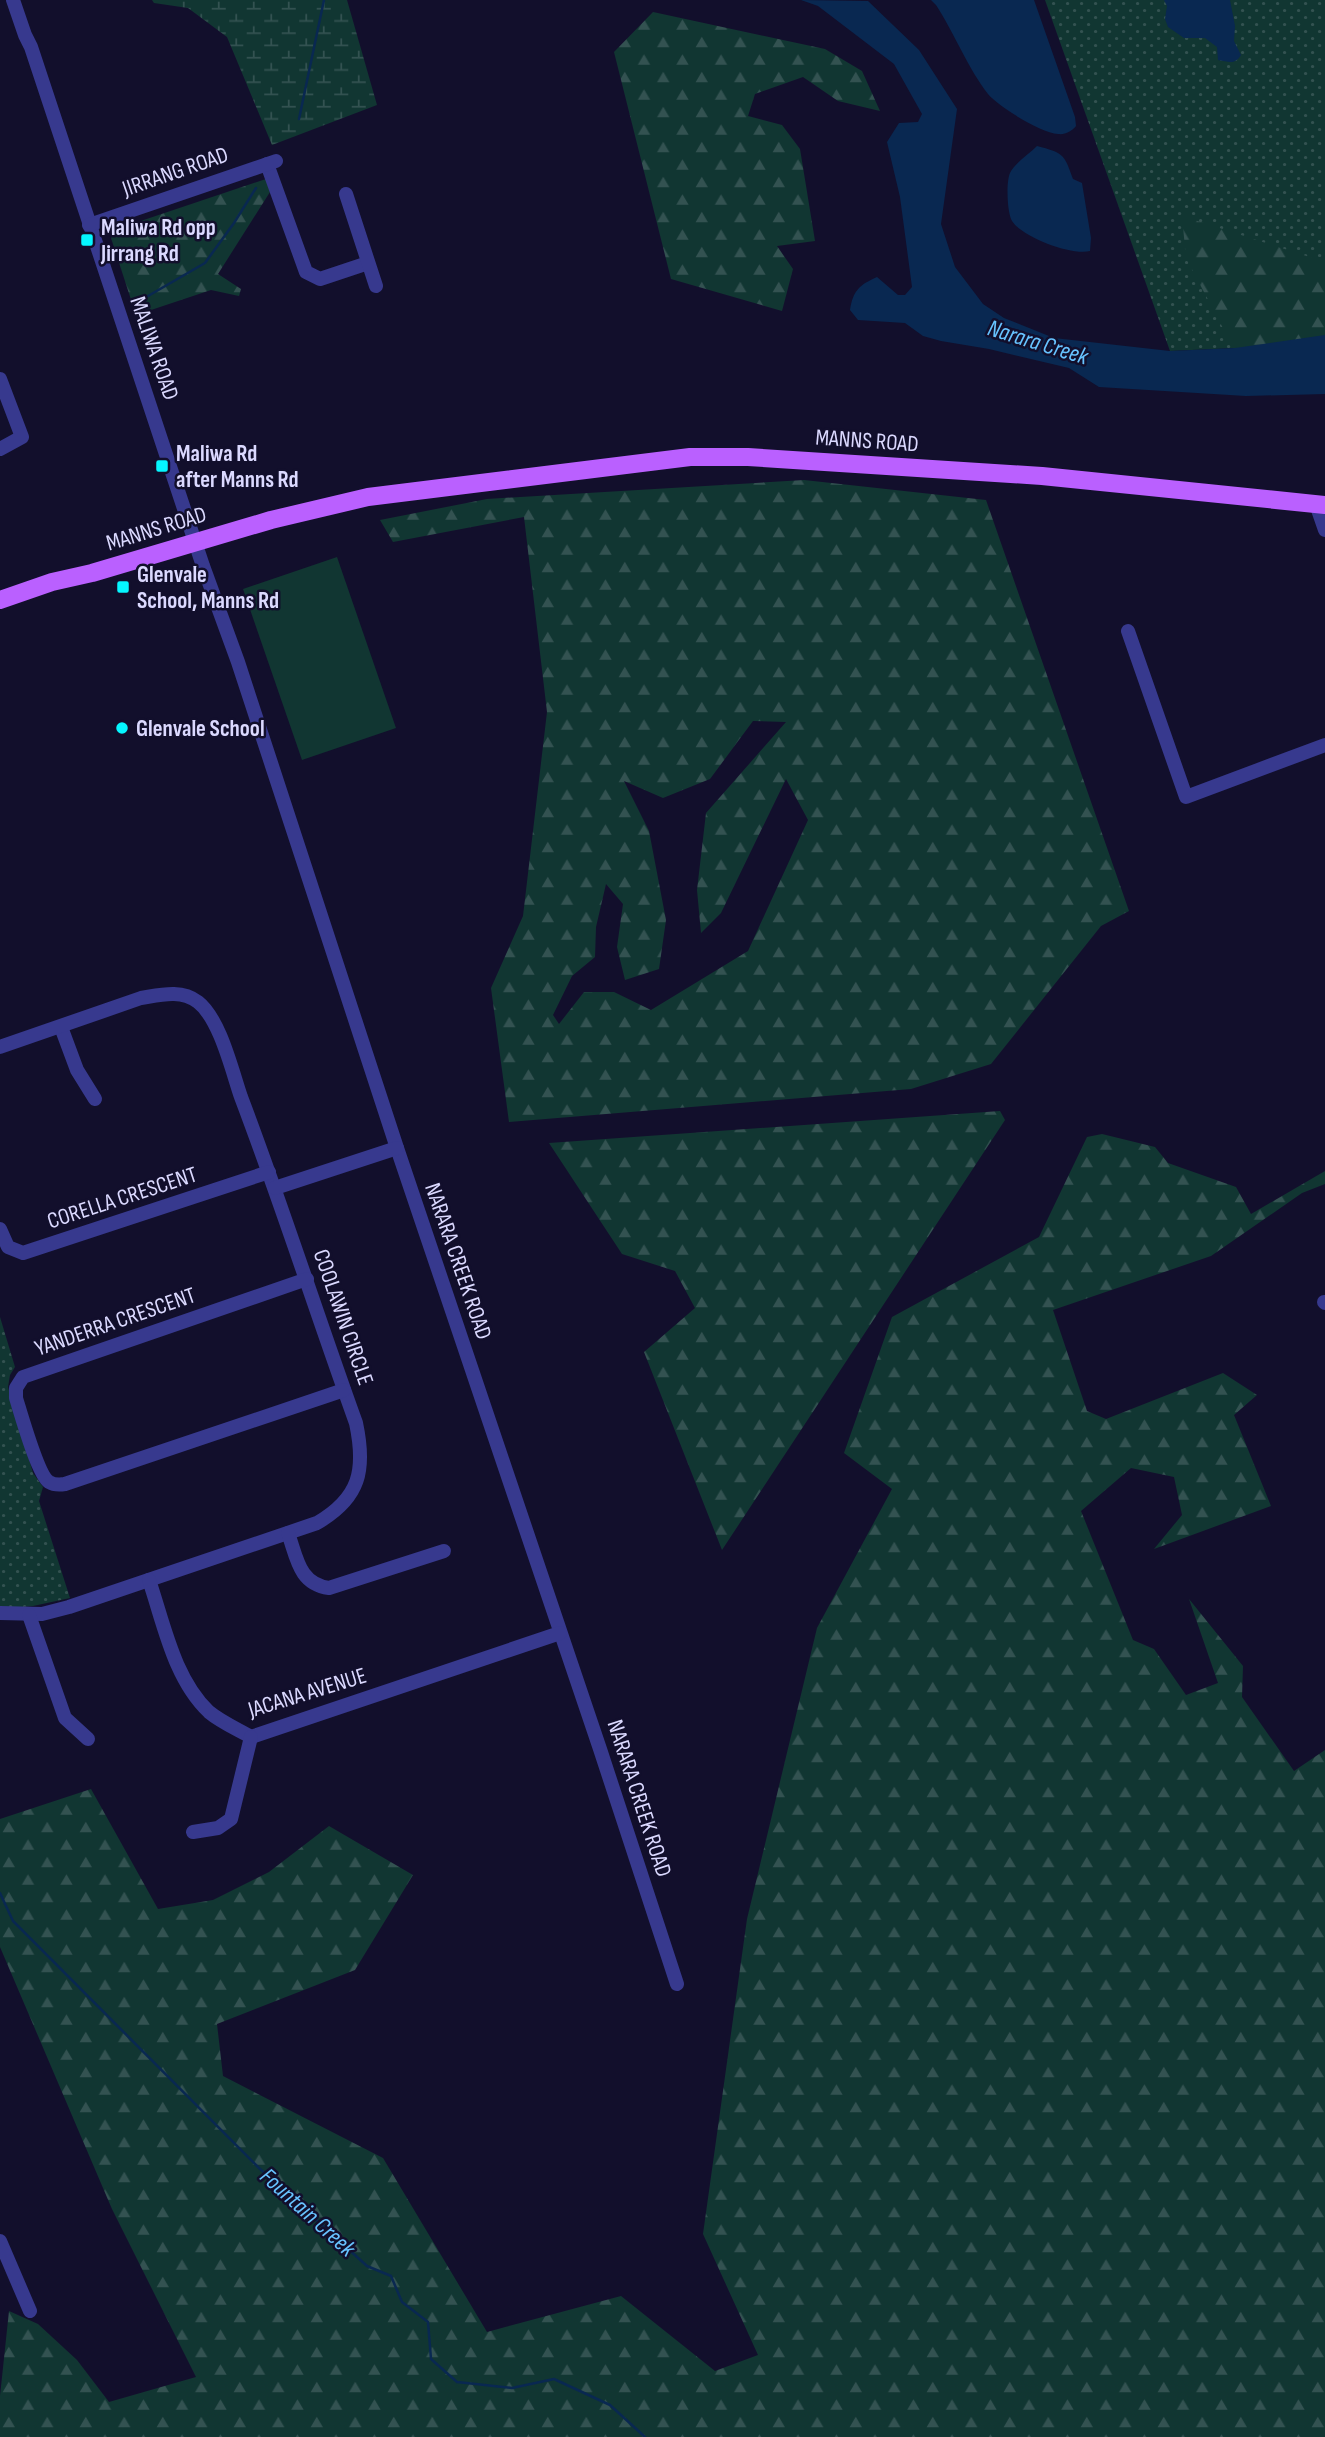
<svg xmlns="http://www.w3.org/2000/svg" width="1325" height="2437" font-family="'Sofia Sans Condensed',sans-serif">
	<defs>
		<pattern id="grass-dots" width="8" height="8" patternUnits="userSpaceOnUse" patternTransform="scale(1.75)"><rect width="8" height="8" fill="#113632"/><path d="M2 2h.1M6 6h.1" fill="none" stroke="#335251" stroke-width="1.8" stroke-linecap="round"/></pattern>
		<pattern id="forest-firs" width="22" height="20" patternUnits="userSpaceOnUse" patternTransform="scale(1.75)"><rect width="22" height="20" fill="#113632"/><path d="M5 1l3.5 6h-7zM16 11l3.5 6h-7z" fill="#335251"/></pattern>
		<pattern id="wetland-marsh" width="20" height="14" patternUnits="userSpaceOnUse" patternTransform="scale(1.75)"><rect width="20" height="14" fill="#113632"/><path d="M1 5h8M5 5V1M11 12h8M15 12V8" fill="none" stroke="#335251"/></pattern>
	</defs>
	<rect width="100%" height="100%" fill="#120f2c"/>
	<!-- grass -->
	<g fill="url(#grass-dots)">
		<polygon points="1045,0 1325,0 1325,335 1235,348 1170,351"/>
		<polygon points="0,1317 15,1367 10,1375 8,1387 33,1473 43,1487 39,1501 70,1598 33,1606 0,1609"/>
	</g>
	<!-- forest -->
	<g fill="url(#forest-firs)" fill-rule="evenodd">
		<polygon points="653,12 825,49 862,71 880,111 838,101 803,77 755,94 748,116 782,125 800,149 815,241 777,246 793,269 782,311 671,279 614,52"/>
		<polygon points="266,179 270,192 218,274 241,289 239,296 211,290 136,315 111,238 114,230"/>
		<polygon points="1182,216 1325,262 1325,339 1234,349 1186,258"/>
		<path d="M804 480 986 500 1129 911 1101 926 991 1064 911 1089 509 1122 491 988 523 916 547 712 524 517 393 542 380 520 487 499ZM753 721 786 722 706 813 697 890 701 933 721 913 786 779 808 820 748 951 651 1010 614 992H584L559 1024 553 1015 572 976 595 957 596 927 606 884 623 904 617 947 625 980 659 969 666 920 649 831 624 781 663 798 710 779Z"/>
		<polygon points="1000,1111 1005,1120 722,1550 644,1352 695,1308 675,1271 622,1254 549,1143"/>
		<polygon points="1102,1134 1155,1147 1168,1163 1236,1187 1251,1214 1325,1171 1325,1184 1302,1193 1211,1256 1053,1310 1087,1411 1106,1419 1223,1373 1257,1395 1234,1415 1271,1506 1154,1549 1182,1515 1174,1477 1131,1468 1081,1511 1133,1640 1154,1649 1186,1695 1218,1683 1189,1599 1243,1666 1242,1697 1294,1771 1325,1750 1325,2437 0,2437 0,2396 9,2311 38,2324 77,2360 109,2402 196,2377 112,2209 0,1947 0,1819 91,1789 158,1909 213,1900 269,1872 329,1826 413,1875 355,1970 217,2024 223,2076 383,2158 487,2332 621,2296 715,2371 758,2355 703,2234 747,1919 817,1628 892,1489 844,1453 892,1317 1039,1237 1087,1137"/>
	</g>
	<!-- wetland -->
	<polygon fill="url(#wetland-marsh)" points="152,0 347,0 377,105 272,145 227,37 188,8 154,3"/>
	<!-- garden -->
	<polygon fill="#113632" points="337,557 396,728 302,760 243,589"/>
	<!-- water -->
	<g fill="#092851">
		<path d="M801 0 868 1 919 50 957 109 941 224 955 267 983 304 1004 318 1054 338 1170 351 1235 348 1325 335V394L1246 396 1099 387 1069 368 989 349 941 341 923 336 905 323 858 320 850 310C853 291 859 285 877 277L898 295H905L912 287 900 197 887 142 899 123 918 122 922 114 894 64 818 6Z"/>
		<path d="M931 0H1034L1075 117 1076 126C1072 131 1065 135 1058 134 1041 133 999 107 988 94 969 70 953 31 936 5Z"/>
		<path d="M1164 0H1230L1235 26 1234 41 1241 55C1235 65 1229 62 1218 60L1217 47 1205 38H1184L1168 27 1165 19 1167 6Z"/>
		<path d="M1037 146C1063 153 1064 153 1073 179L1082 183 1091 238 1090 251C1072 256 1022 237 1012 221 1007 212 1006 182 1010 173 1015 163 1029 154 1037 146Z"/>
	</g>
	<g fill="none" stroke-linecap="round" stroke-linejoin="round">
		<!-- stream -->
		<g stroke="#092851" stroke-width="2.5">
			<polyline points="299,119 324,0"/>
			<polyline points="148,296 205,263 234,223 256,188"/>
			<polyline points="0,1893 13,1921 259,2168 367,2266 391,2276 402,2302 428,2322 431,2359 457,2382 512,2388 554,2379 610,2405 645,2437"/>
		</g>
		<!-- minor -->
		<g stroke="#37398e" stroke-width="14">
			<polyline points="13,0 25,35 31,47 203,566 238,662 397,1148 600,1749 677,1984"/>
			<polyline points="267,164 306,272 320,279 368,263"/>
			<polyline points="346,194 376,286"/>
			<polyline points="89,225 276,161"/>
			<polyline points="0,379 22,437 0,449"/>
			<polyline points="1316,504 1325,530"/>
			<polyline points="1128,631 1186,797 1325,745"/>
			<polyline points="61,1027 77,1070 95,1099"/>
			<path d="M0 1047 141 998C160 995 181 989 198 1002 220 1019 232 1071 241 1097 282 1205 317 1315 356 1423 366 1470 360 1498 317 1523L69 1607 42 1614 0 1613"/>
			<polyline points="275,1188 397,1148"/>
			<polyline points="0,1229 8,1247 23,1253 269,1172"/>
			<path d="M307 1279 23 1377 16 1388V1398C21 1414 38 1475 49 1482 54 1485 59 1485 65 1484L344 1390"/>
			<polyline points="1324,1302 1325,1303"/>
			<path d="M288 1533C297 1558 299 1584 329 1588L444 1551"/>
			<path d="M149 1580C164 1624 174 1679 209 1712 221 1722 237 1729 251 1737L560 1633"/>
			<polyline points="29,1615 65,1718 88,1739"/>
			<polyline points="193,1832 218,1828 231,1819 251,1737"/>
			<polyline points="0,2241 30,2311"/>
		</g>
		<!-- major -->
		<polyline stroke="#ba60ff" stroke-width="18" points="0,600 52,582 92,573 271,520 368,497 690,457 748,457 1042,476 1325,505"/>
	</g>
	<!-- markers -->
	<g fill="#05f6ff" stroke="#120f2c" stroke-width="2.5">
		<rect x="80" y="233" width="14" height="14" rx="3.5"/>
		<rect x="155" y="459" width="14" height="14" rx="3.5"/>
		<rect x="116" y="580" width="14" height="14" rx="3.5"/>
		<circle cx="122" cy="728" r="7"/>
	</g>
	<g text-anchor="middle" stroke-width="5" stroke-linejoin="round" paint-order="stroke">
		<!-- street labels -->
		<g font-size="23" fill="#dbd9ff" stroke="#120f2c">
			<text transform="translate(175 171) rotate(-19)" y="8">JIRRANG ROAD</text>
			<text transform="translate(155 348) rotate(71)" y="8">MALIWA ROAD</text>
			<text transform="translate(867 440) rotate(4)" y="8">MANNS ROAD</text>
			<text transform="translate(156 528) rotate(-17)" y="8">MANNS ROAD</text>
			<text transform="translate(122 1197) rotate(-18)" y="8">CORELLA CRESCENT</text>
			<text transform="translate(459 1261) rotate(71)" y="8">NARARA CREEK ROAD</text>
			<text transform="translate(344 1317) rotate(71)" y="8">COOLAWIN CIRCLE</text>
			<text transform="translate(115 1321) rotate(-19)" y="8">YANDERRA CRESCENT</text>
			<text transform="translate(307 1692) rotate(-17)" y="8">JACANA AVENUE</text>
			<text transform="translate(640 1798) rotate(72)" y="8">NARARA CREEK ROAD</text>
		</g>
		<!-- poi labels -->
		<g font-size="23" font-weight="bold" fill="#dbd9ff" stroke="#120f2c" text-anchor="start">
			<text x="101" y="235">Maliwa Rd opp<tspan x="101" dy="26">Jirrang Rd</tspan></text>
			<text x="176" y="461">Maliwa Rd<tspan x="176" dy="26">after Manns Rd</tspan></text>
			<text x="137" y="582">Glenvale<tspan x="137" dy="26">School, Manns Rd</tspan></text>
			<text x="136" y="736">Glenvale School</text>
		</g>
		<!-- water labels -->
		<g font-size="24" font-style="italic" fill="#67c3ff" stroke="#120f2c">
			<text transform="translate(1038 342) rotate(17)" y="8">Narara Creek</text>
			<text transform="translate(308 2212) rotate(42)" y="8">Fountain Creek</text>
		</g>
	</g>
</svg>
